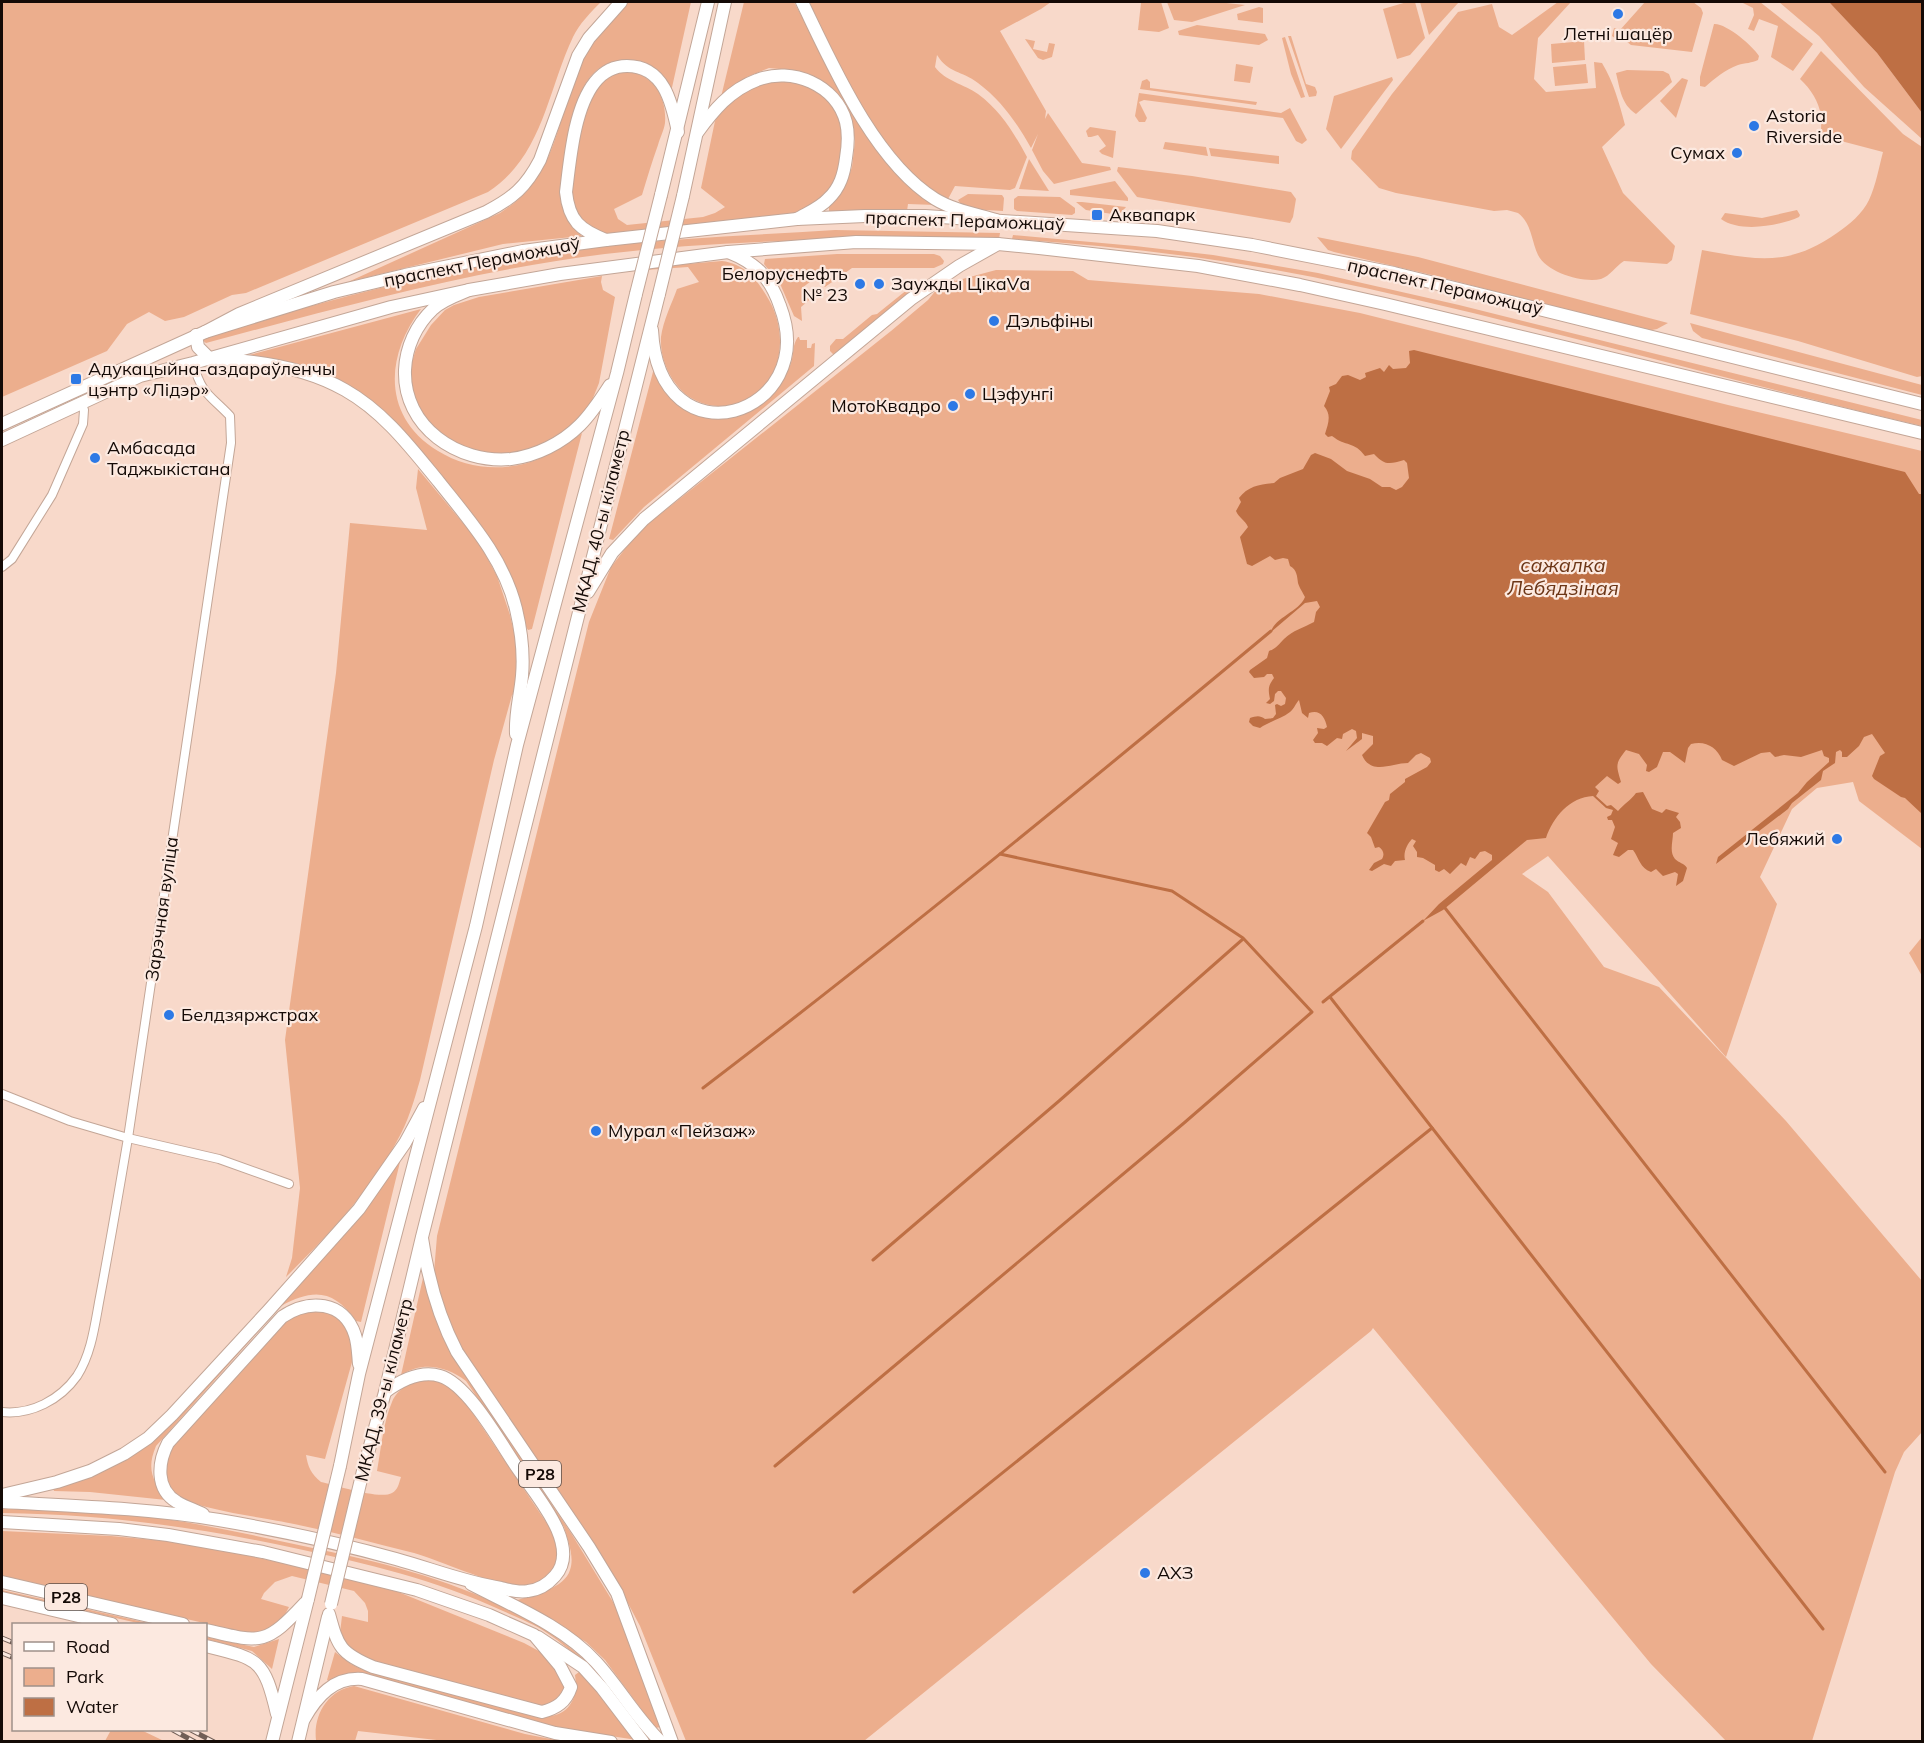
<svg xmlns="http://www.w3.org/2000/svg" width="1924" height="1743" font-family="Mulish,sans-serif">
	<rect width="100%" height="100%" fill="#f8d9ca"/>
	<!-- green -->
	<g fill="#ecae8d">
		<path d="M2 2H601C591 12 579 24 573 37 547 92 543 156 488 192L246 293 232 295 184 317 165 321 149 312 127 324 107 351 2 397Z"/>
		<path d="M628 2H691L671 92 662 76C646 71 620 57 605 65 575 79 570 132 566 160 564 173 559 188 561 201 563 215 573 227 582 236L503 244 348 282 500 213C512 205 523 197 531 186 559 151 562 103 580 63 591 39 609 20 628 2Z"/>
		<polygon points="744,2 794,2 860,125 936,205 908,204 907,211 829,212 829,206 846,184 852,167 855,141 851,120 824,83 815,77 799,71 769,68 747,77 721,97"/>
		<path d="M805 2H1051L1041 9 1000 31 1046 111 1045 119 1048 113 1082 163 1110 167 1111 170 1054 184 1043 171 1032 150 1038 134 1031 148C1017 123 1001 100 978 83 961 70 949 74 937 55L935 67C945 81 964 84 978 94 1001 111 1014 133 1027 157L1015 188 1010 190 955 186 948 199C877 161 841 70 805 2Z"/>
		<polygon points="1161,2 1169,28 1159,32 1138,30 1141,3"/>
		<polygon points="1167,2 1217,2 1245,5 1192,22 1174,20"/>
		<polygon points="1407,2 1415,2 1425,38 1410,55 1397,59 1383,9"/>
		<polygon points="1420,2 1459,2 1429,35"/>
		<path d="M1558 2H1571L1538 38 1534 79 1546 92 1596 88 1594 62 1602 63C1614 83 1619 103 1625 125L1602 147 1623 193 1675 246 1672 260 1667 264 1624 261C1616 266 1610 276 1601 279 1583 283 1547 273 1538 255 1531 240 1532 224 1518 213L1507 210 1494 211 1396 193 1379 188 1351 159 1352 151 1392 94 1458 12 1492 4 1499 27 1512 35Z"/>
		<polygon points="1645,2 1693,2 1701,8 1703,13 1692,52 1631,45 1622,38 1616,39 1612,36 1614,28 1620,30"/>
		<polygon points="1741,2 1760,2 1813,44 1793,71 1771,57 1778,26 1759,19 1754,31 1748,29 1754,15 1753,8"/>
		<polygon points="1779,2 1829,2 1833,6 1877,53 1922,113 1922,139 1864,87 1819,36"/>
		<polygon points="1259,7 1263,8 1263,23 1238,20 1237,14"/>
		<path d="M1714 24C1726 23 1753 46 1759 56L1758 60C1752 63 1745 63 1738 65 1725 70 1715 78 1705 87L1700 86V77Z"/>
		<polygon points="1197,25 1265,34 1268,40 1259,45 1179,35 1178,31"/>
		<polygon points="1288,36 1291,36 1306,84 1315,87 1317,92 1316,96 1309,97"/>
		<polygon points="1285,37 1305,97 1301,98 1291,74 1282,38"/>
		<polygon points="1025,39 1035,41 1033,49 1047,52 1049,43 1055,44 1052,57 1043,60 1038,58"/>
		<polygon points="1584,41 1585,60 1552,63 1551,44"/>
		<path d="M1821 51 1903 134 1922 147V376L1917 377 1798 341 1690 314 1702 250C1757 260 1789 267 1837 233 1849 225 1863 213 1869 200 1876 185 1879 167 1883 152L1822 136C1820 129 1822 123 1821 116 1819 102 1811 89 1800 79Z"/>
		<polygon points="1236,64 1253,67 1250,83 1234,81"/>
		<polygon points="1586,64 1588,83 1555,86 1553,67"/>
		<path d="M1627 70 1663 71 1669 74 1672 82 1636 114C1621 104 1620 89 1616 73Z"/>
		<path d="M629 71C654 76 667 97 665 123 664 130 660 138 658 145 652 162 647 178 642 195L614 209 618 219 627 225 703 217 715 213 725 207 701 188 715 121 722 109 735 96 772 79 797 82 823 95 837 112 844 132 838 176 826 196 803 211 784 216 615 234C601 233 586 230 578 217 563 193 582 98 603 79 610 72 619 72 629 71Z"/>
		<polygon points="1392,77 1393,80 1341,149 1326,129 1334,96"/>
		<polygon points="1682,78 1688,80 1676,118 1660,101"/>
		<polygon points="1147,79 1150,82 1150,88 1257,102 1256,105 1140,89 1142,81"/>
		<polygon points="1139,93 1281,113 1290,108 1307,140 1302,144 1296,141 1283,118 1144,100 1139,102 1147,118 1145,122 1139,122 1135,116"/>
		<polygon points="1090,127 1116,131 1113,158 1102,154 1099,151 1106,146 1098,135 1091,137 1088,137 1086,131"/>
		<polygon points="1165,142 1206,147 1208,156 1163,149"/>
		<polygon points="1209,148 1279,156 1279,164 1211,156"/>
		<polygon points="1029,159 1049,191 1019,189"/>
		<polygon points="1118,167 1192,176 1291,192 1296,199 1293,217 1290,223 1137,197 1117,171"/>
		<polygon points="1115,181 1128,198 1128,201 1070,195 1070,190"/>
		<polygon points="968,194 1002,195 1004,198 1003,211 969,209 963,207 958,200"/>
		<polygon points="1018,196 1060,197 1075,208 1075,213 1072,215 1017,211 1014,209 1014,199"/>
		<polygon points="1076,202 1082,202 1126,207 1119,215 1086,210"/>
		<path d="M1797 210 1800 215 1799 217C1779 226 1740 233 1721 219L1725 213 1762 218Z"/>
		<path d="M835 230 1000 233 999 239C868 239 736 238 605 254 469 271 337 308 206 343L202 340 205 335C336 299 468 261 604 246 680 238 758 235 835 230Z"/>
		<path d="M1013 235 1135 246 1213 255 1318 273 1459 305 1922 420V426C1719 379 1518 319 1313 277 1214 257 1113 246 1012 239Z"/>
		<polygon points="1317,237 1418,257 1668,323 1657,329 1647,331 1432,275 1334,252 1328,250"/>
		<polygon points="837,254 934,254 940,256 944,261 943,264 934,268 852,268 825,287 822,283 829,276 824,271 802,288 807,296 812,293 815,295 801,307 802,321 794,316 781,286 764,264 765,259"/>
		<path d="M722 261C746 264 758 281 769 300 784 327 785 362 764 387 740 414 696 412 676 384 666 371 660 354 661 337 663 321 672 303 677 289L699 282 688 267 603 273V271Z"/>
		<polygon points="996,270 1073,271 1088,280 1259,294 1360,313 1728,405 1922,451 1922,849 1859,801 1853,782 1817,788 1792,809 1760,877 1777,904 1726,1057 1548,856 1522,874 1548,892 1604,967 1659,987 1786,1121 1922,1281 1922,1432 1904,1452 1895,1472 1812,1741 1726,1741 1651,1664 1373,1328 1371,1331 864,1741 686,1741 640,1626 620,1588 462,1350 447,1322 434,1272 437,1236 589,622 611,567 639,531 891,331 928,300 941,284 949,277 955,281"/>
		<polygon points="602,276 601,282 603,290 615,297 599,383 591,403 571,427 542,447 505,458 455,448 419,413 410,381 411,365 416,349 431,325 445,310 454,305 479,297"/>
		<polygon points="908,289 915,289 835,356 830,351 830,346 836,339 843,339 872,315 877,314"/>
		<path d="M421 309C385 356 382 417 438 451 461 465 486 470 513 466 539 463 561 447 582 433L532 629 528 630 525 625C511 544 453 491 398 436 383 421 362 395 346 384 318 365 279 361 246 356Z"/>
		<polygon points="1690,323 1922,385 1922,395 1702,338 1693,331"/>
		<path d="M798 337H799L800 340H807V348H811L812 344 815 343 814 366 644 507 613 540 609 539 654 368C669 407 705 430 745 412 757 407 770 398 778 388 783 381 788 371 791 363 794 354 792 345 798 337Z"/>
		<path d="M418 469 478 541 497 576 510 615 519 654 517 693 512 695 494 760 420 1080C414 1101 408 1122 397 1141 370 1192 327 1236 286 1277L292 1258 300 1188 285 1040 336 673 350 523 427 530 416 488Z"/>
		<polygon points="1922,937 1922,976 1909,953"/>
		<path d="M398 1160 400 1162 361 1322 356 1321C334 1290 314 1288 281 1306L156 1446C146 1470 153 1480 166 1500L90 1492 54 1491 53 1488 136 1452Z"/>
		<path d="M423 1278 439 1327 453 1356 571 1533 613 1602 624 1624 661 1727 655 1728 605 1660 586 1642 517 1600C532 1596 565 1588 570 1570 575 1556 567 1539 564 1527L466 1381C446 1366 423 1361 401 1375Z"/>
		<path d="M320 1306 346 1323 354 1349 352 1362 325 1459 306 1455C308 1467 311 1474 321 1482 335 1485 380 1500 392 1493 398 1490 399 1483 401 1477L377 1471C381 1449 383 1423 392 1402 400 1382 427 1376 445 1384 454 1388 459 1396 466 1403L552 1531C554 1538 558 1546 559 1553 560 1568 544 1582 531 1586 510 1593 440 1560 414 1553 374 1543 334 1532 294 1524 268 1518 197 1510 179 1496 165 1486 163 1467 168 1451L282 1318Z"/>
		<path d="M2 1508C42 1510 84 1510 124 1514 187 1520 247 1534 308 1547 406 1567 511 1594 587 1662V1664C574 1654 561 1642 547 1633 534 1624 518 1618 503 1611 434 1579 368 1564 294 1548 197 1527 101 1514 2 1513Z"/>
		<path d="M2 1531 111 1536 188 1543 359 1579 386 1587 524 1643 548 1656 564 1679 565 1695 540 1709 354 1655 340 1633 342 1616 368 1622V1611L365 1603 354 1591 292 1576 275 1582 264 1593 261 1599 289 1607C282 1623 268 1630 251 1634L2 1576Z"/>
		<polygon points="2,1590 152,1624 142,1624 2,1592"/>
		<polygon points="206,1637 254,1647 279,1639 272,1669 252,1651 206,1639"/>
		<path d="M335 1652 351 1664 363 1670 538 1716C566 1719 579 1702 575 1675L579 1672 593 1685 637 1740 558 1728 359 1674 343 1675 330 1682 327 1680Z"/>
		<path d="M354 1686 525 1734 561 1741H445L358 1731 355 1741H320L316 1740C313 1715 328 1690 354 1686Z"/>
		<polygon points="111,1730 141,1730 164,1741 105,1741"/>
	</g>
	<!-- water -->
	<g fill="#be6f44">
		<polygon points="1829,2 1922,2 1922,113 1877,53"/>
		<path d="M1414 350 1905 472 1919 494H1922V814L1905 798 1901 797 1874 779 1872 776 1880 756 1885 753 1872 734 1864 737 1859 746 1847 757H1842V752L1840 750 1836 752 1835 763 1823 771 1821 780 1792 803 1788 809 1716 864 1718 857 1798 793 1807 782 1829 762V758L1824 756 1822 750 1801 757 1784 755 1775 757 1770 752 1761 753 1734 766 1722 760C1717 747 1705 740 1691 744L1688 748 1685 763 1670 752H1663L1657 767 1649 772 1646 771 1647 765 1639 754 1626 750C1615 764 1616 765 1621 782L1618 784 1607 776 1595 787 1599 791 1596 796 1607 806 1611 805 1618 811C1624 804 1631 800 1636 793L1643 792 1652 809 1662 813 1666 809 1679 813 1676 817 1680 822 1681 828 1673 833C1673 841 1669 852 1675 859 1679 863 1684 863 1687 868L1683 881 1676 886 1678 874 1675 872 1663 876 1656 869 1651 872C1640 868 1639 858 1633 850H1628L1619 857 1613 855 1618 843 1611 839 1615 827 1612 820H1608L1607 817 1611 815 1613 810 1606 808 1593 796C1570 797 1553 817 1546 838L1527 840 1443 910 1423 921 1439 904 1492 860V855L1485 851 1480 852 1475 859 1470 857 1466 866 1461 863 1450 874 1444 869 1439 872 1435 870V865L1423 858 1417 857V852L1413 846 1416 841 1412 839C1407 844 1403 853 1405 860L1395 861 1391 866 1384 864 1372 871 1369 870 1374 863 1382 859C1385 854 1383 850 1379 847L1375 848 1371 837 1367 833 1385 802 1389 800 1390 794 1405 782V779L1427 767 1431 762 1430 758 1421 753 1416 755 1408 763C1392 763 1371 776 1362 755L1373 744V736L1362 733V739L1346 751 1357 738 1356 731 1352 729 1343 734 1342 739 1337 738 1327 746 1322 743H1315L1313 740 1318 733 1317 728 1324 729 1327 727C1325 717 1320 709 1309 713L1308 718 1302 713 1299 700C1296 703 1294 709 1290 712 1281 719 1270 721 1260 728L1253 726 1249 722 1250 718C1256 716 1260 715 1265 719L1273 718 1276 714 1275 705 1277 704 1281 706 1285 704 1286 698 1281 691H1278L1275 694 1274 701 1270 704 1266 703 1270 699C1268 689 1268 686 1274 678L1272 674H1267L1264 677 1254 678 1249 672 1250 670 1267 658 1269 651C1276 649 1279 644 1284 639 1293 630 1303 628 1314 622L1316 612 1320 607 1317 601 1305 603 1271 632C1275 617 1299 612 1305 597 1303 593 1299 587 1298 583 1297 576 1297 570 1290 566L1288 559 1283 558 1275 560 1270 556 1252 566 1247 564 1240 537 1248 527C1245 520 1239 518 1236 511L1241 502 1239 498C1248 486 1260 484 1274 483L1280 478 1303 469 1311 455 1315 453 1331 459 1347 471 1370 479 1382 487H1390L1396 490 1402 487 1409 478 1407 463 1404 460C1390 464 1385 466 1374 454L1365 456C1354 441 1346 447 1332 436L1328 437 1325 434C1328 424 1332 415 1324 406L1330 391 1329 387 1336 384 1342 376 1348 375 1360 380 1366 377 1365 373 1380 368 1384 372 1389 365 1393 369 1406 368 1410 363 1409 351Z"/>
	</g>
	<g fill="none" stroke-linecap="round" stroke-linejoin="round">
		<!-- stream -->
		<g stroke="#be6f44" stroke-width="3">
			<polyline points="1445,908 1885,1472"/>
			<polyline points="1330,997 1823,1629"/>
			<polyline points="1323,1002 1423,921"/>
			<path d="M703 1088C896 941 1084 787 1271 631"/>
			<polyline points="873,1260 1059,1101 1243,939"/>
			<polyline points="775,1466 1184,1123 1312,1012 1243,938 1172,891 1000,854"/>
			<polyline points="854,1592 1432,1128"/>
		</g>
		<!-- minor casing -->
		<g stroke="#c3a697" stroke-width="10">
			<g id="minor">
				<polyline points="2,567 12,559 52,495 83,424 84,410 81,402"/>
				<polyline points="2,1094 70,1121 128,1138 219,1159 289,1184"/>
				<path d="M2 1412C31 1415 60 1400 77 1376 92 1353 95 1323 100 1297 110 1244 119 1191 128 1138L231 443 230 416C209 394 202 395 193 363"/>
			</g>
		</g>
		<!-- primary casing -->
		<g stroke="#c3a697" stroke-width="14">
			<g id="primary">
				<polyline points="196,335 198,347 210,359"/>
				<polyline points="2,424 205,332 334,292 405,275 523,251 606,240 797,219 865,216 925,216 1096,227 1157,231 1252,245 1394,273 1922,404"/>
				<polyline points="2,440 140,376 193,363 391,307 469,290 560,274 728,252 856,242 998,244 1039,248 1198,266 1300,285 1385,304 1922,433"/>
				<path d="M422 1238C428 1279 438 1316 457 1352L589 1547 617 1593 672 1742"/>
				<path d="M471 1584C513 1606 563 1626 596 1662 619 1687 636 1718 661 1742"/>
				<polyline points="538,1637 583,1667 602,1688 643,1742"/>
			</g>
		</g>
		<!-- trunk casing -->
		<g stroke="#c3a697" stroke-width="14">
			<g id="trunk">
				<path d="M802 2C832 64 874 161 935 199 953 210 976 214 996 220"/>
				<path d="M697 133C713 111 730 90 757 80 792 66 836 85 846 122 849 134 848 146 846 158 844 174 840 188 828 199 820 208 807 213 797 219"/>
				<polyline points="661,195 708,2"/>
				<polyline points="683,196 725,2"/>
				<path d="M606 240C580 230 569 221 566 192 570 160 574 108 595 82 603 72 614 66 627 66 664 66 672 103 678 132"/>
				<path d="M469 290C457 295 442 300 433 309 416 325 406 347 405 370 403 427 458 464 511 459 536 456 562 443 580 425 592 413 601 399 610 385"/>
				<path d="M652 330C659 467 822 416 780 306 770 277 756 263 728 252"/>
				<path d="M205 332 239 314 486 212C513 198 526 187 540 160L578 56 589 38 621 2"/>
				<path d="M210 359C256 360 305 367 345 390 384 412 411 448 439 482 470 521 504 559 516 609 521 630 524 654 522 676 520 698 515 712 516 734"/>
				<polyline points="588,592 612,553 644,519 911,299 959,266 998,244"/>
				<polyline points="340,1466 359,1374 476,926 517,745 617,373 636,294"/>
				<polyline points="363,1471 385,1392 422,1237 659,294"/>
				<polyline points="2,1495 57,1482 90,1471 124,1454 148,1438 172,1415 268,1311 359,1209 405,1143 424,1108"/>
				<path d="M2 1502C74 1506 147 1508 219 1520 278 1530 338 1543 396 1559 432 1569 464 1582 501 1588 509 1590 519 1593 528 1591 538 1590 548 1584 555 1576 582 1546 535 1494 518 1469 501 1444 468 1384 440 1376 420 1370 400 1381 385 1392"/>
				<path d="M203 1514C195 1510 185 1507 177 1502 155 1489 158 1462 168 1443L282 1317C308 1299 344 1300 355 1335 358 1344 358 1354 359 1364"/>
				<path d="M2 1522 119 1529 168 1535 263 1552 417 1590 489 1615 534 1635 560 1666 571 1687C566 1702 557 1708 542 1712L373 1667C340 1653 338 1647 329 1614"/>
				<polyline points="2,1582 183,1624"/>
				<polyline points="2,1598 112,1624"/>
				<path d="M206 1630C261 1643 265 1646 305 1603"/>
				<path d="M206 1646C259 1659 264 1659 277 1714"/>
				<path d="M304 1719C317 1696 334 1677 362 1679L555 1733 611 1742"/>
				<polyline points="272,1742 308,1599"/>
				<polyline points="298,1742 328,1617"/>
			</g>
		</g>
		<!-- minor -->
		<use href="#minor" stroke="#fff" stroke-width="8"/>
		<!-- primary -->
		<use href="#primary" stroke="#fff" stroke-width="12"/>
		<!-- trunk -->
		<use href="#trunk" stroke="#fff" stroke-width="12"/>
		<!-- rail casing -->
		<g stroke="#715e56" stroke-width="5">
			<g id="rail">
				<polyline points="2,1638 14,1643"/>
				<polyline points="2,1653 14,1658"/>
				<polyline points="173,1730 195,1742"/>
				<polyline points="191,1730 214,1742"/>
			</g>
		</g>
		<!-- rail -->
		<use href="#rail" stroke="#fce9e0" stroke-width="3" stroke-dasharray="9" stroke-linecap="butt"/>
		<!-- trunk-bridge casing -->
		<g stroke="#c3a697" stroke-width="14" stroke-linecap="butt">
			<g id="trunk-bridge">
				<polyline points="636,294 661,195"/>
				<polyline points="659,294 683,196"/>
				<polyline points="308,1599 340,1466"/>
				<polyline points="331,1604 363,1471"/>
			</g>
		</g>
		<!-- trunk-bridge -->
		<use href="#trunk-bridge" stroke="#fff" stroke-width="12"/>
	</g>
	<!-- markers -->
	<g fill="#2d79e5" stroke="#fce9e0" stroke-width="2">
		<circle cx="1618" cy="14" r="6"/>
		<circle cx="1754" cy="126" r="6"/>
		<circle cx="1737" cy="153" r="6"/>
		<rect x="1091" y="209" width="12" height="12" rx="3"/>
		<circle cx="860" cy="284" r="6"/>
		<circle cx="879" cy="284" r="6"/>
		<circle cx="994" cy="321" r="6"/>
		<rect x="70" y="373" width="12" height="12" rx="3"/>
		<circle cx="970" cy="394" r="6"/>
		<circle cx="953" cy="406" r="6"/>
		<circle cx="95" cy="458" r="6"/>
		<circle cx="1837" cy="839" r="6"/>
		<circle cx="169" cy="1015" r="6"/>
		<circle cx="596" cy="1131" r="6"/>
		<circle cx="1145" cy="1573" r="6"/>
	</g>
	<g text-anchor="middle" stroke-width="4.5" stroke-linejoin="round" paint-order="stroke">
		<!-- shield labels -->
		<g fill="#fce9e0" stroke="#5a4d47" stroke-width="1.5">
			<rect x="519" y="1461" width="42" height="26" rx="4.5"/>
			<rect x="45" y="1584" width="42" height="26" rx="4.5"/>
		</g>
		<g font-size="16" font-weight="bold" fill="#140a06">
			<text x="540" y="1480">Р28</text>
			<text x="66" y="1603">Р28</text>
		</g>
		<!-- poi labels -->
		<g font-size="18" fill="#140a06" stroke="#fce9e0" text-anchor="start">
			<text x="1618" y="40" text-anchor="middle">Летні шацёр</text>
			<text x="1766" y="122">Astoria<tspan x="1766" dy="21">Riverside</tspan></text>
			<text x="1725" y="159" text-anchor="end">Сумах</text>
			<text x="1109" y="221">Аквапарк</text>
			<text x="848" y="280" text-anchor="end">Белоруснефть<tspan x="848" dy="21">№ 23</tspan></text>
			<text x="891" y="290">Заужды ЦікаVа</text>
			<text x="1006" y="327">Дэльфіны</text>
			<text x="88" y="375">Адукацыйна-аздараўленчы<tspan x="88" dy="21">цэнтр «Лідэр»</tspan></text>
			<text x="982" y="400">Цэфунгі</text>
			<text x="941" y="412" text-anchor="end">МотоКвадро</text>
			<text x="107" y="454">Амбасада<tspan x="107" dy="21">Таджыкістана</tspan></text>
			<text x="1825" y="845" text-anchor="end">Лебяжий</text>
			<text x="181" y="1021">Белдзяржстрах</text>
			<text x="608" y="1137">Мурал «Пейзаж»</text>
			<text x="1157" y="1579">АХЗ</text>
		</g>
		<!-- street labels -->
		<g font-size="18" fill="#140a06" stroke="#fce9e0">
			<text transform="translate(965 221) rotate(2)" y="6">праспект Пераможцаў</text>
			<text transform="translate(482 262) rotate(-11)" y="6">праспект Пераможцаў</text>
			<text transform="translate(1445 287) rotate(13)" y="6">праспект Пераможцаў</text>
			<text transform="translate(601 521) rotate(-76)" y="6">МКАД, 40-ы кіламетр</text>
			<text transform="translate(162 909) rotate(-82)" y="6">Зарэчная вуліца</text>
			<text transform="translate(384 1390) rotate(-76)" y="6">МКАД, 39-ы кіламетр</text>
		</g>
		<!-- water labels -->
		<g font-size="20" font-style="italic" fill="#6c3617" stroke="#fce9e0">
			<text x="1563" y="572">сажалка<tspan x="1563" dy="23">Лебядзіная</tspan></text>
		</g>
	</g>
	<!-- border -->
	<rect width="1924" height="1743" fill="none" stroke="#140a06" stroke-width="6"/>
	<!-- legend -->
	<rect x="12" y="1623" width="195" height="108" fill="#fce9e0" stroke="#9f9089" stroke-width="1.5"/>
	<rect x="24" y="1642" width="30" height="9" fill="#ffffff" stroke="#9f9089" stroke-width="1.5"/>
	<text x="66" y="1653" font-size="18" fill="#140a06">Road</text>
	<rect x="24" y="1668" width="30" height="18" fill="#ecae8d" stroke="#9f9089" stroke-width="1.5"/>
	<text x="66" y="1683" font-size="18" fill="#140a06">Park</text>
	<rect x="24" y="1698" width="30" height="18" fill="#be6f44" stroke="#9f9089" stroke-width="1.5"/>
	<text x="66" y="1713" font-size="18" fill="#140a06">Water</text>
</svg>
